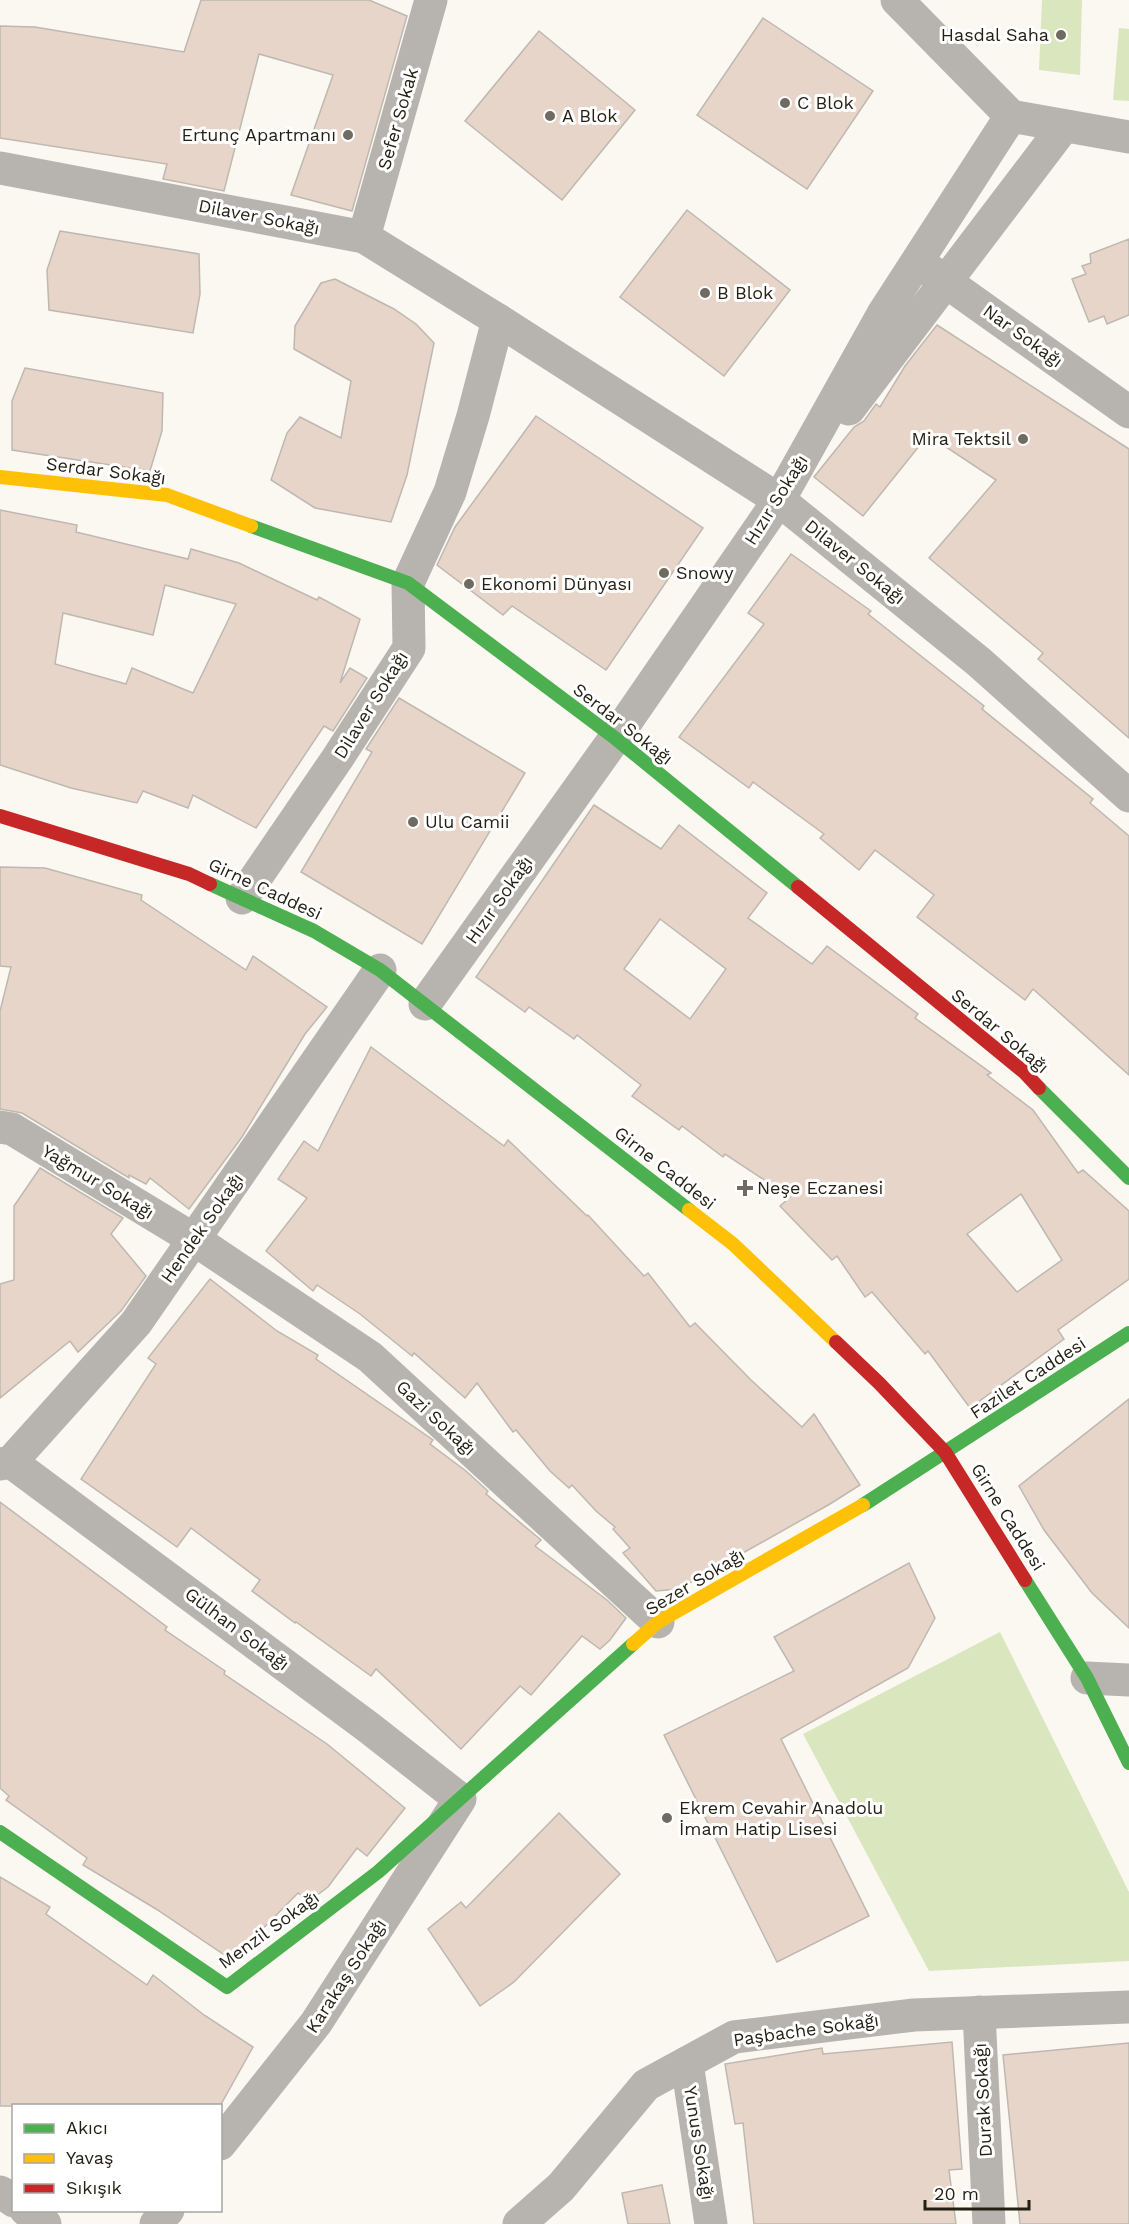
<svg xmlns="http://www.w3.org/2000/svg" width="1129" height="2224" font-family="'Work Sans',sans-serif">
	<rect width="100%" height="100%" fill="#fbf8f1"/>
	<!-- green -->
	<g fill="#dae6be">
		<polygon points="1042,0 1082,0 1080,75 1039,70"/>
		<polygon points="1119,28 1129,29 1129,101 1113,100"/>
		<polygon points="1000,1632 1129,1892 1129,1961 929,1971 803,1734"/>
	</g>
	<!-- building -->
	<g fill="#e7d5c9" stroke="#beb8b1" stroke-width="1.5" fill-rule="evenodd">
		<polygon points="201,0 369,0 407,16 352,211 291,195 333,75 259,54 224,191 163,179 167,164 0,138 0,26 35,27 184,52"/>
		<polygon points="763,18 873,91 807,189 697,115"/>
		<polygon points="539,31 635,110 562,200 465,121"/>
		<polygon points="687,210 790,290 724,376 620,297"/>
		<polygon points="60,231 199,254 200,294 193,333 49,310 47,270"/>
		<polygon points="1129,239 1129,315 1107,324 1104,316 1089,322 1072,279 1086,274 1082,266 1091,263 1090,254"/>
		<polygon points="335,279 394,309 416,324 434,343 407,475 391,522 315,508 271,480 287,433 300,417 341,438 351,381 294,349 295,326 321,283"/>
		<polygon points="937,325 1129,449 1129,738 1038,659 1043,653 929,558 996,480 928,435 863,516 814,477 854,427 864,421 876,404 880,407 905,366"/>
		<polygon points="25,368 163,393 162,431 150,471 12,450 12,401"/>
		<polygon points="536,416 703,528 606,670 512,606 503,615 437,565 455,527"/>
		<path d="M0 510 77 525 76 532 188 559 191 549 239 563 317 600 319 597 360 619 340 683 350 668 367 678 333 731 324 726 256 828 193 795 188 808 143 791 137 803 71 788 0 765ZM165 585 236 604 193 693 132 668 126 684 55 664 63 613 153 635Z"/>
		<polygon points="791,554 871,611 868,614 984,706 982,709 1093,799 1090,803 1129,836 1129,1075 1033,989 1025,1000 917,917 934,895 875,850 859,870 820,838 824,834 753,782 749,788 679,737 764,624 748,613"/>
		<polygon points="399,698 525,773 422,944 301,872 372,752 366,749"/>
		<path d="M594 805 661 849 679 825 767 893 748 918 812 964 827 946 918 1014 915 1018 991 1073 987 1075 1033 1110 1078 1173 1083 1170 1129 1211V1279L1058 1330 1064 1339 970 1408 928 1351 925 1354 872 1292 865 1297 837 1256 832 1260 780 1206 790 1197 725 1154 723 1157 682 1126 679 1130 632 1096 641 1085 577 1035 574 1039 529 1007 525 1012 476 977ZM660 919 726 969 690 1019 624 969ZM1021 1194 1062 1260 1017 1292 967 1234Z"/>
		<polygon points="0,867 45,868 142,895 141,900 246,970 253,956 327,1007 305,1034 242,1137 189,1209 150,1178 146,1184 129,1175 129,1178 22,1113 0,1109 0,1011 11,967 0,966"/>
		<polygon points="371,1047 504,1146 508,1140 587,1216 588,1215 644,1276 648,1273 690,1327 695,1323 751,1380 802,1427 814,1414 860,1485 830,1504 679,1589 656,1591 623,1553 630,1548 613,1529 615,1527 596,1511 572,1485 569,1488 550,1471 516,1430 513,1432 477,1383 465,1398 414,1353 412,1356 360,1314 317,1285 313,1291 266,1251 307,1198 278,1179 304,1141 318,1151"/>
		<polygon points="40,1168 123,1218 111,1234 146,1276 121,1311 78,1352 70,1341 0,1398 0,1284 14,1280 14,1206"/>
		<polygon points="210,1279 277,1331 318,1355 316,1359 433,1440 430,1444 466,1471 488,1491 486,1494 541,1540 535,1546 607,1600 626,1618 610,1640 600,1649 582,1636 531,1695 520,1686 461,1749 376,1669 371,1676 296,1622 295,1623 252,1591 260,1580 191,1528 177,1547 81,1479 156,1364 148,1358"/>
		<polygon points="1129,1399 1129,1628 1092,1593 1044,1530 1019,1486"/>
		<polygon points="0,1502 167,1627 165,1630 225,1671 224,1674 327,1744 405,1808 367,1856 357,1848 328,1887 309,1901 298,1893 232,1960 156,1909 83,1865 87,1858 6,1800 9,1796 0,1788"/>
		<polygon points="909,1563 935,1618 908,1668 781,1739 869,1916 777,1962 664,1735 794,1671 774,1637"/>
		<polygon points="559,1813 620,1874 514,1982 480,2006 428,1929 461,1902 466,1908"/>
		<polygon points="0,1877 50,1907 46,1914 147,1985 153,1975 204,2015 253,2047 220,2106 0,2106"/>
		<polygon points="952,2042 962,2169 949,2170 956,2224 754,2224 743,2123 735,2124 725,2064 822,2048 823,2054"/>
		<polygon points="1129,2043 1129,2224 1020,2224 1003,2055"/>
		<polygon points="662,2185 670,2224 628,2224 622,2193"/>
	</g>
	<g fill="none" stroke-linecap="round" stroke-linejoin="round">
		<!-- street -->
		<g stroke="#b7b4b0" stroke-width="33">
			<polyline points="1011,116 1129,137"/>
			<polyline points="0,168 364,237 498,320 779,500 979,662 1129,796"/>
			<polyline points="364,237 431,0"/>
			<polyline points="928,269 1129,412"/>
			<polyline points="849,409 1064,126"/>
			<polyline points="242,898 337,759 409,648 408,583 450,492 473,416 498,320"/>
			<polyline points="425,1004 615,738 779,500 883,314 1011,116 897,0"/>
			<polyline points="0,1127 12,1129 195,1240 370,1357 658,1622"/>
			<polyline points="11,1462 368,1727 460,1799 316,2023 220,2144"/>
			<polyline points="0,1464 11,1462 136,1323 380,970"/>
			<polyline points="1087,1678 1129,1680"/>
			<polyline points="979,2012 989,2224"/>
			<polyline points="687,2063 711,2224"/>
			<polyline points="0,2192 14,2201"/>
			<polyline points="26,2210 45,2224"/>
			<polyline points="156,2224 168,2210"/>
			<polyline points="519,2224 561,2187 646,2085 734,2037 914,2015 1129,2007"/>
		</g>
		<!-- fast -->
		<g stroke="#4caf50" stroke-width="14">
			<polyline points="251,526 408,583 615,738 798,887"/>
			<polyline points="210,884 314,931 380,970 689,1210"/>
			<polyline points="1039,1088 1129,1178"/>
			<polyline points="863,1505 1129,1333"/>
			<polyline points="1025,1580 1087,1678 1129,1763"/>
			<polyline points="0,1832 227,1987 378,1872 633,1644"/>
		</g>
		<!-- slow -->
		<g stroke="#ffc107" stroke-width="14">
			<polyline points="0,477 167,495 251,526"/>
			<polyline points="689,1210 733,1244 836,1342"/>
			<polyline points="633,1644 658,1622 863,1505"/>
		</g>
		<!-- jam -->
		<g stroke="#c62828" stroke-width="14">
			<polyline points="0,816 189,874 210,884"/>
			<polyline points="798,887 1024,1072 1039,1088"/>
			<polyline points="836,1342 879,1383 945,1452 1025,1580"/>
		</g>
	</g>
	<!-- markers -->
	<g fill="#6f6b61" stroke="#fff" stroke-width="2">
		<circle cx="1061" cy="35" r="6"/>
		<circle cx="785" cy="103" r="6"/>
		<circle cx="550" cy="116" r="6"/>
		<circle cx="348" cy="135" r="6"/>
		<circle cx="705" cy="293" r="6"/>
		<circle cx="1023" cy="439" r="6"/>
		<circle cx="664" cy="573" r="6"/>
		<circle cx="469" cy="584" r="6"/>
		<circle cx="413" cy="822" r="6"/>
		<path d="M742 1179h6v6h6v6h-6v6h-6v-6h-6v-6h6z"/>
		<circle cx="667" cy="1818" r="6"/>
	</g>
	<g text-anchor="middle" stroke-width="6" stroke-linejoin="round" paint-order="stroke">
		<!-- poi labels -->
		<g font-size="18" fill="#231f13" stroke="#fff" text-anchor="start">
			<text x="1049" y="41" text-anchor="end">Hasdal Saha</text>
			<text x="797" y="109">C Blok</text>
			<text x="562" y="122">A Blok</text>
			<text x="336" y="141" text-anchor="end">Ertunç Apartmanı</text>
			<text x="717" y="299">B Blok</text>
			<text x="1011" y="445" text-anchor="end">Mira Tektsil</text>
			<text x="676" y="579">Snowy</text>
			<text x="481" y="590">Ekonomi Dünyası</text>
			<text x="425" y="828">Ulu Camii</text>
			<text x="757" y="1194">Neşe Eczanesi</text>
			<text x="679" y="1814">Ekrem Cevahir Anadolu<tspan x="679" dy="21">İmam Hatip Lisesi</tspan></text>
		</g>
		<!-- street labels -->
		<g font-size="18" fill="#231f13" stroke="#fff">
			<text transform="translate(398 119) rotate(-74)" y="6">Sefer Sokak</text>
			<text transform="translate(259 217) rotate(11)" y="6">Dilaver Sokağı</text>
			<text transform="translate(1023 336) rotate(36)" y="6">Nar Sokağı</text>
			<text transform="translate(106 471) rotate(7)" y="6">Serdar Sokağı</text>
			<text transform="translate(776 500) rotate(-58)" y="6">Hızır Sokağı</text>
			<text transform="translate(855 562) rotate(39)" y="6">Dilaver Sokağı</text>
			<text transform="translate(371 705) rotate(-58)" y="6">Dilaver Sokağı</text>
			<text transform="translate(623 724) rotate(38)" y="6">Serdar Sokağı</text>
			<text transform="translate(265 889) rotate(25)" y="6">Girne Caddesi</text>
			<text transform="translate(499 900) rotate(-55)" y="6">Hızır Sokağı</text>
			<text transform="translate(1000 1031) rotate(40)" y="6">Serdar Sokağı</text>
			<text transform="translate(665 1168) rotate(38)" y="6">Girne Caddesi</text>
			<text transform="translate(98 1182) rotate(31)" y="6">Yağmur Sokağı</text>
			<text transform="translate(202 1228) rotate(-55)" y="6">Hendek Sokağı</text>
			<text transform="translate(1028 1378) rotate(-33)" y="6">Fazilet Caddesi</text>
			<text transform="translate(436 1418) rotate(43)" y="6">Gazi Sokağı</text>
			<text transform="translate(1008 1517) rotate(58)" y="6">Girne Caddesi</text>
			<text transform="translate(695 1582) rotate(-31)" y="6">Sezer Sokağı</text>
			<text transform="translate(237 1629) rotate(37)" y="6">Gülhan Sokağı</text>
			<text transform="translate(269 1930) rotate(-36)" y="6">Menzil Sokağı</text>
			<text transform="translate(346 1976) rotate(-57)" y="6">Karakaş Sokağı</text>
			<text transform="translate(806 2030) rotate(-8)" y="6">Paşbache Sokağı</text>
			<text transform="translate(983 2100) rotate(-93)" y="6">Durak Sokağı</text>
			<text transform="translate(699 2143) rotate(81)" y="6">Yunus Sokağı</text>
		</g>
	</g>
	<!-- legend -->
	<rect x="12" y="2104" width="210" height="108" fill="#ffffff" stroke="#a7a5a1" stroke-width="1.5"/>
	<rect x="24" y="2124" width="30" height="9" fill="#4caf50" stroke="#a7a5a1" stroke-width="1.5"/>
	<text x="66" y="2134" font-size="18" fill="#231f13">Akıcı</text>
	<rect x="24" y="2154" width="30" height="9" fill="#ffc107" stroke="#a7a5a1" stroke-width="1.5"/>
	<text x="66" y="2164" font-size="18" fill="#231f13">Yavaş</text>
	<rect x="24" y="2184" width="30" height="9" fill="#c62828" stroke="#a7a5a1" stroke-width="1.5"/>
	<text x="66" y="2194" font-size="18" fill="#231f13">Sıkışık</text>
	<!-- scale -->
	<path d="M925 2200v9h104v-9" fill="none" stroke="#231f13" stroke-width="3"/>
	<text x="934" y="2200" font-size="18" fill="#231f13" stroke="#ffffff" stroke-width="4.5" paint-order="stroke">20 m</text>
</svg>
